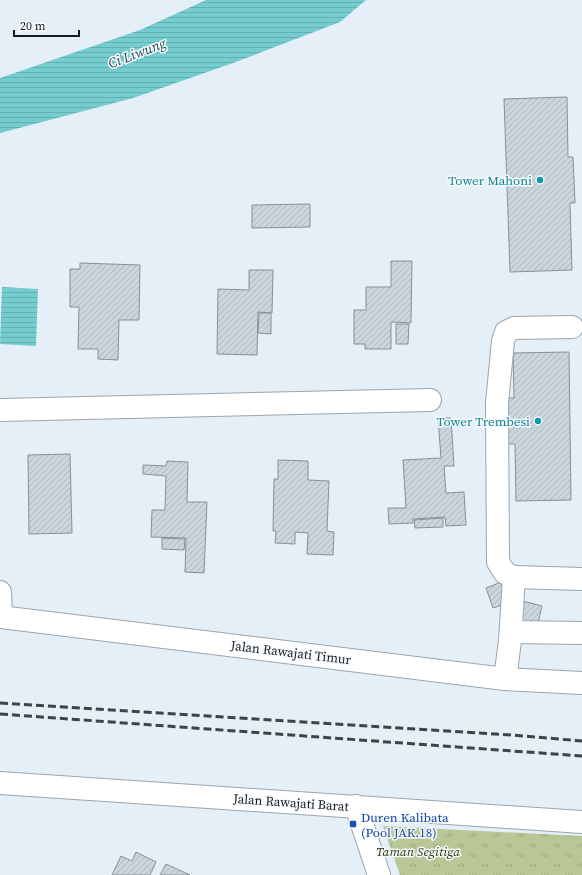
<svg xmlns="http://www.w3.org/2000/svg" width="582" height="875" font-family="'Source Serif 4',serif">
	<defs>
		<pattern id="park-tufts" width="24" height="20" patternUnits="userSpaceOnUse"><rect width="24" height="20" fill="#b9c695"/><path d="M3 7l-1-3M5 7V3M7 7l1-3M15 17l-1-3M17 17v-4M19 17l1-3" fill="none" stroke="#9eaa80"/></pattern>
		<pattern id="water-rules" width="6" height="5" patternUnits="userSpaceOnUse"><rect width="6" height="5" fill="#75cccf"/><path d="M0 2.5h6" fill="none" stroke="#64afb1"/></pattern>
		<pattern id="building-hatch" width="6" height="6" patternUnits="userSpaceOnUse"><rect width="6" height="6" fill="#cbd5de"/><path d="M-1 1l2-2M0 6l6-6M5 7l2-2" fill="none" stroke="#aeb6be"/></pattern>
	</defs>
	<rect width="100%" height="100%" fill="#e4eff8"/>
	<!-- park -->
	<polygon fill="url(#park-tufts)" points="383,826 582,836 582,875 400,875"/>
	<!-- water -->
	<g fill="url(#water-rules)">
		<polygon points="206,0 366,0 340,22 233,63 133,98 0,133 0,78 140,30"/>
		<polygon points="2,287 38,289 36,346 0,344"/>
	</g>
	<!-- building -->
	<g fill="url(#building-hatch)" stroke="#879099">
		<polygon points="567,97 568,157 573,157 575,203 570,203 572,270 510,272 504,99"/>
		<polygon points="310,204 310,227 252,228 252,205"/>
		<polygon points="391,261 412,261 411,323 391,322 391,349 365,349 365,344 354,344 354,310 366,310 366,287 391,287"/>
		<polygon points="80,263 140,265 139,320 119,320 118,360 98,359 98,349 78,349 79,307 70,307 70,269 80,269"/>
		<polygon points="249,270 273,270 272,313 258,312 257,355 217,354 218,289 249,290"/>
		<polygon points="259,313 271,313 271,334 258,333"/>
		<polygon points="396,324 409,324 408,344 396,344"/>
		<polygon points="569,352 571,500 516,501 515,444 506,444 505,398 514,398 513,353"/>
		<polygon points="438,418 451,418 454,466 444,466 446,493 464,492 466,525 446,526 445,517 413,519 413,523 389,524 388,508 406,508 403,460 441,458"/>
		<polygon points="70,454 72,533 29,534 28,455"/>
		<polygon points="278,460 308,461 308,480 329,481 327,531 334,532 333,555 307,554 308,533 295,532 295,544 275,543 276,531 273,531 274,479 278,479"/>
		<polygon points="167,461 188,462 187,502 207,502 204,573 185,572 186,538 151,537 152,510 165,510 166,476 143,474 143,465 166,466"/>
		<polygon points="443,518 443,527 415,528 414,520"/>
		<polygon points="162,538 185,539 184,550 162,549"/>
		<polygon points="504,581 511,602 493,608 486,588"/>
		<polygon points="519,600 542,606 536,632 512,625"/>
		<polygon points="136,852 156,862 150,875 112,875 121,856 132,861"/>
		<polygon points="166,864 190,875 160,875"/>
	</g>
	<g fill="none" stroke-linecap="round" stroke-linejoin="round">
		<!-- minor casing -->
		<g stroke="#9ca5ae" stroke-width="24">
			<g id="minor">
				<polyline points="572,327 514,328 506,332 503,341 497,403 498,562 505,573 514,577 582,579"/>
				<polyline points="0,410 430,400"/>
				<polyline points="0,592 1,617"/>
				<polyline points="0,617 505,679 582,683"/>
				<polyline points="511,632 582,633"/>
				<polyline points="505,679 510,641 514,577"/>
				<polyline points="0,783 582,822"/>
				<polyline points="356,806 379,875"/>
			</g>
		</g>
		<!-- minor -->
		<use href="#minor" stroke="#fff" stroke-width="22"/>
		<!-- rail -->
		<g stroke="#3e4347" stroke-width="3" stroke-dasharray="8 4" stroke-linecap="butt">
			<polyline points="0,703 511,735 582,741"/>
			<polyline points="0,714 582,756"/>
		</g>
	</g>
	<!-- markers -->
	<g fill="#0f9aa8" stroke="#f7fbff" stroke-width="1.5">
		<circle cx="540" cy="180" r="4"/>
		<circle cx="538" cy="421" r="4"/>
	</g>
	<rect fill="#1a4fb4" stroke="#f7fbff" stroke-width="1.5" x="349" y="820" width="8" height="8" rx="2"/>
	<g text-anchor="middle" stroke-width="3" stroke-linejoin="round" paint-order="stroke">
		<!-- culture labels -->
		<g font-size="13" fill="#0d838f" stroke="#f7fbff" text-anchor="end">
			<text x="532" y="185">Tower Mahoni</text>
			<text x="530" y="426">Tower Trembesi</text>
		</g>
		<!-- street labels -->
		<g font-size="13" fill="#171b1e" stroke="#f7fbff">
			<text transform="translate(291 652) rotate(7)" y="5">Jalan Rawajati Timur</text>
			<text transform="translate(291 802) rotate(4)" y="5">Jalan Rawajati Barat</text>
		</g>
		<!-- transit labels -->
		<g font-size="13" fill="#164399" stroke="#f7fbff" text-anchor="start">
			<text x="361" y="822">Duren Kalibata<tspan x="361" dy="15">(Pool JAK.18)</tspan></text>
		</g>
		<!-- park labels -->
		<g font-size="13" font-style="italic" fill="#2d3707" stroke="#f7fbff">
			<text x="418" y="856">Taman Segitiga</text>
		</g>
		<!-- water labels -->
		<g font-size="14" font-style="italic" fill="#234c4d" stroke="#f7fbff">
			<text transform="translate(137 53) rotate(-21)" y="5">Ci Liwung</text>
		</g>
	</g>
	<!-- scale -->
	<path d="M14 30v6h65v-6" fill="none" stroke="#171b1e" stroke-width="2"/>
	<text x="20" y="30" font-size="12" fill="#171b1e" stroke="#f7fbff" stroke-width="3" paint-order="stroke">20 m</text>
</svg>
